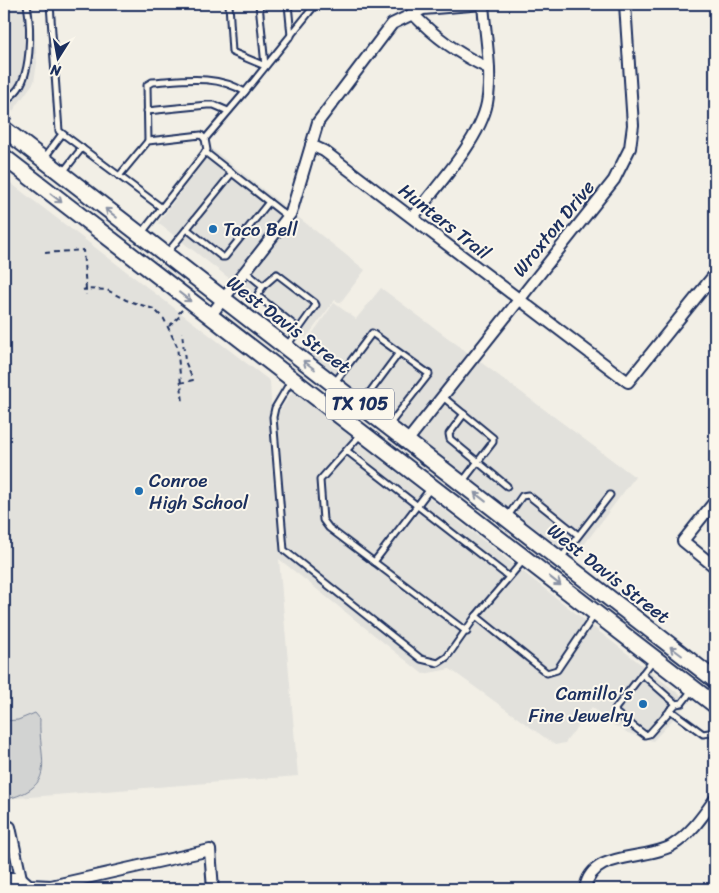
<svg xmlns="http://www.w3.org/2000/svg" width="719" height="893" font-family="Sriracha,sans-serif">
	<rect width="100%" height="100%" fill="#f2efe6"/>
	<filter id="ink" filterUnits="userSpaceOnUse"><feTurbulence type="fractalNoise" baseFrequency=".02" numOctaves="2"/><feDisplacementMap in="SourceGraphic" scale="10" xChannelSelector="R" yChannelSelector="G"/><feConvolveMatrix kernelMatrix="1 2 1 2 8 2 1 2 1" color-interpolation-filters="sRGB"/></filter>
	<g filter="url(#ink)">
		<!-- built -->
		<g fill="#e2e1dc">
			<polygon points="4,4 32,4 37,63 34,82 13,111 4,104"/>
			<polygon points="212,149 365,270 340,303 335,300 306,338 158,223"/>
			<polygon points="4,178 270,381 272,422 293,391 689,702 653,741 628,733 614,725 592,707 565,743 555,745 450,669 423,674 279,559 298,776 4,799"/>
			<polygon points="381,288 635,477 574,558 304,350 305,344 334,303 356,319"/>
		</g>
		<!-- green -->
		<path fill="#d2d3d2" stroke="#768198" d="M35 713 40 719C38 760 60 786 4 800V721L18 720Z"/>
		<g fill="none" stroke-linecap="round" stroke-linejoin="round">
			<!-- service casing -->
			<g stroke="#1b2f5e" stroke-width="9">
				<g id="service">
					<polyline points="50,4 59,131 162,208"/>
					<polyline points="229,4 232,52 265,66 259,4"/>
					<polyline points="288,4 291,36"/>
					<polyline points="4,89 12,95 4,105"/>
					<path d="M12 95C33 80 31 27 27 4"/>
					<polyline points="147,111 207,105 214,105 228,111"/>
					<path d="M148 141 147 85 152 82C184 80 216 74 245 92L316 4"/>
					<polyline points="205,152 288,217"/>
					<polyline points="45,157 62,134"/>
					<polyline points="63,172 82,148"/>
					<polyline points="119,176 148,141 201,135 205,139"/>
					<polyline points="187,229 222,257 225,257 269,202"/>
					<polyline points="141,234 207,150 205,139 245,92"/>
					<polyline points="168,252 232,173"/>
					<polyline points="246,272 263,286 277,274 315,303 316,305 286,347"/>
					<polyline points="263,286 258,294 259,297 299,329"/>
					<polyline points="291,381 275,408 273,417 284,550 421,659 438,663 447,657 476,616 523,561"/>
					<polyline points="335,382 372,333 429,374 389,425"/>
					<polyline points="443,397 493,438 493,442 463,481"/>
					<polyline points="361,404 399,353"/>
					<polyline points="464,414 449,434 450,439 507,486"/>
					<polyline points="360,435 320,480 323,520 329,528 467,632"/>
					<polyline points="347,451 509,577"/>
					<polyline points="508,516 522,496 528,495 578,535"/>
					<polyline points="561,558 610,495"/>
					<polyline points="374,562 430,489"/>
					<polyline points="476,616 547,673 557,670 595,614"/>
					<polyline points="654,659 615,709 616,713 645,735 649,734 676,704 682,703 692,690"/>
					<polyline points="642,674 676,704"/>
					<polyline points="670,710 703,734 715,732"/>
				</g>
			</g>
			<!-- minor casing -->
			<g stroke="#1b2f5e" stroke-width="14">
				<g id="minor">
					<path d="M412 13C433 35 460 55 488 68"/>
					<polyline points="311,145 324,151 628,382 715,274"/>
					<path d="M413 217C436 187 480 140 487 103 493 72 485 35 483 4"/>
					<polyline points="707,284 715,290"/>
					<polyline points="210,316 291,213 318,122 392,24 423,9 483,4"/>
					<polyline points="408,440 614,180 630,148 633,125 625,4"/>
					<polyline points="715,501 683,541 715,567"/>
					<polyline points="10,827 21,878"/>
					<polyline points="4,878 21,878 29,885 51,886 210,850 213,889"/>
					<path d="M585 889C591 850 644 861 671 846 690 835 703 816 715 799"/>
				</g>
			</g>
			<!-- primary casing -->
			<g stroke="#1b2f5e" stroke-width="19">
				<g id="primary">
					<polyline points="4,129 715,680"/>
					<polyline points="4,157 715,705"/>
				</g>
			</g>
			<!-- path -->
			<g stroke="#1b2f5e" stroke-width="2" stroke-dasharray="5 4" stroke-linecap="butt">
				<polyline points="4,112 12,119"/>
				<polyline points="45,253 83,250 86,289 107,290 126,300 154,309 164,319 177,346 183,403"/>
				<polyline points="83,290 86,289 86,295"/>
				<polyline points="169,326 180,316 179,313 182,310"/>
				<polyline points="180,383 193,380 185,361 182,332"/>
			</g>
			<!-- service -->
			<use href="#service" stroke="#fbf7ec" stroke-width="5"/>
			<!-- minor -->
			<use href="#minor" stroke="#fbf7ec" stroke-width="10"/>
			<!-- primary -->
			<use href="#primary" stroke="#fbf7ec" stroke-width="15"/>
		</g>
		<!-- one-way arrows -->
		<defs><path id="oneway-shaft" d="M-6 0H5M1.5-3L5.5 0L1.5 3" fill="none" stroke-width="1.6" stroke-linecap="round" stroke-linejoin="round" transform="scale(1.25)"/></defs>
		<g stroke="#8b93a5">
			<use href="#oneway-shaft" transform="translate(56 198) rotate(38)"/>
			<use href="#oneway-shaft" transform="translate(111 213) rotate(-142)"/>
			<use href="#oneway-shaft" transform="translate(185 297) rotate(38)"/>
			<use href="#oneway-shaft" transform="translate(309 365) rotate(-143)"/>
			<use href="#oneway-shaft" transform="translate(480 497) rotate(-142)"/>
			<use href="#oneway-shaft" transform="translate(555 581) rotate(38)"/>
			<use href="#oneway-shaft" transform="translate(676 651) rotate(-143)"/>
		</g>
	</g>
	<!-- markers -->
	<g fill="#1f6fb2" stroke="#fbf7ec" stroke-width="2">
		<circle cx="213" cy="229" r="5"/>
		<circle cx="139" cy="491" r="5"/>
		<circle cx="643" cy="704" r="5"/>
	</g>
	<g text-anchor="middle" stroke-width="4" stroke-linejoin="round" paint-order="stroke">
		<!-- shield labels -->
		<rect fill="#fbf7ec" stroke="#5e6b89" stroke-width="1" x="326" y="388.5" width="68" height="31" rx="4"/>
		<g font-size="18" font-weight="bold" fill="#1b2f5e">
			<text x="360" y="410">TX 105</text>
		</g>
		<!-- street labels -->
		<g font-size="19" fill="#1b2f5e" stroke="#fbf7ec">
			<text transform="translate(445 221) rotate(38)" y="7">Hunters Trail</text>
			<text transform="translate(553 228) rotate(-51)" y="7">Wroxton Drive</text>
			<text transform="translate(289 324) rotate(37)" y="7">West Davis Street</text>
			<text transform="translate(609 573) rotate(38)" y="7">West Davis Street</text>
		</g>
		<!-- poi labels -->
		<g font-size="19" fill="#1b2f5e" stroke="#fbf7ec" text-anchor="start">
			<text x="223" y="236">Taco Bell</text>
			<text x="149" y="487">Conroe<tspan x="149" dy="22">High School</tspan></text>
			<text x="633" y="700" text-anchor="end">Camillo's<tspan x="633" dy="22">Fine Jewelry</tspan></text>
		</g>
	</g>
	<!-- margin -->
	<rect width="719" height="893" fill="none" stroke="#fbf7ec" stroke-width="20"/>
	<rect x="10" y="10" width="699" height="873" fill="none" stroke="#1b2f5e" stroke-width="2" filter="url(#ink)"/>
	<!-- north arrow -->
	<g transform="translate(58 58) rotate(191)" stroke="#fbf7ec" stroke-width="4" paint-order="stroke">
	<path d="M0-4L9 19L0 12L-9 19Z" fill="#1b2f5e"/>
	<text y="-8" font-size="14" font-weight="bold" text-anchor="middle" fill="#1b2f5e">N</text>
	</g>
</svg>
